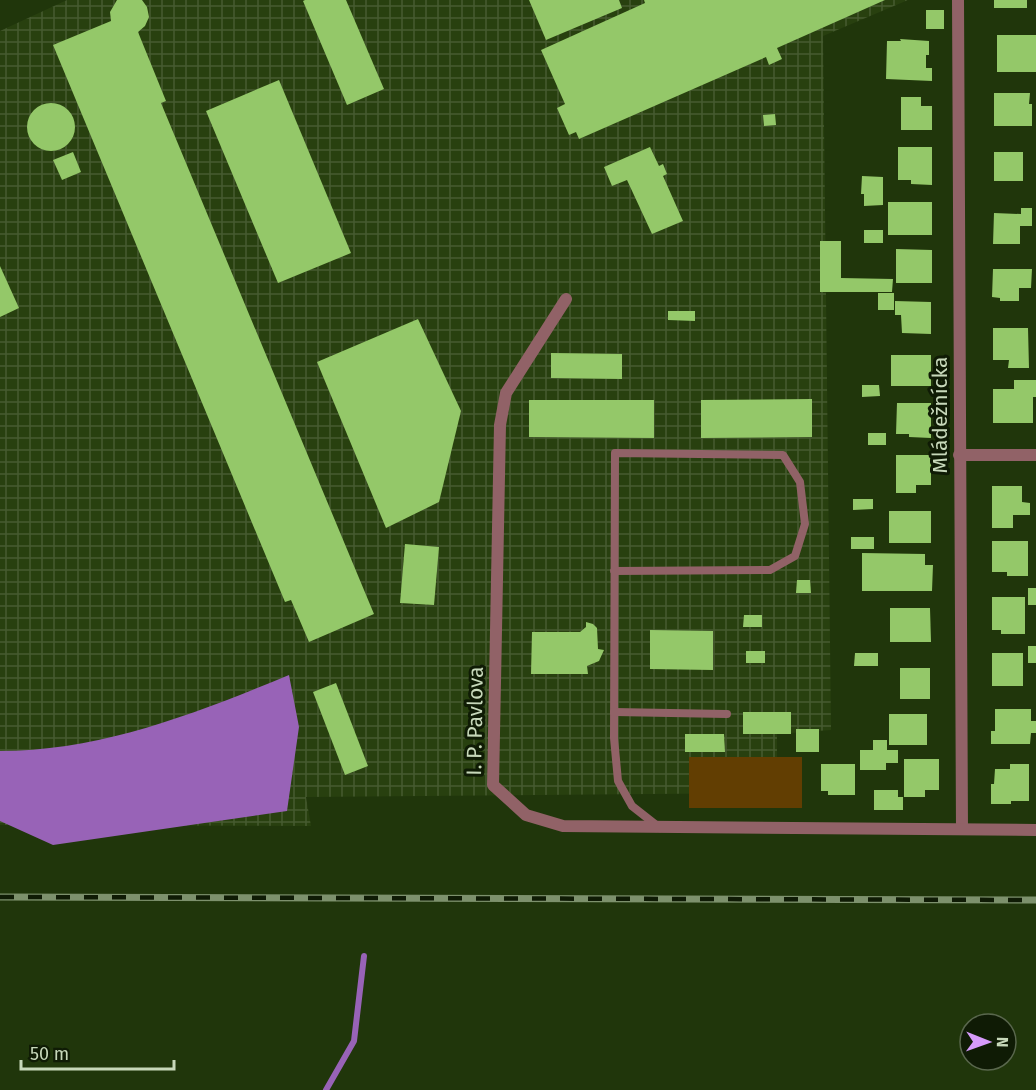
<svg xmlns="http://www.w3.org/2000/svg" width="1036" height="1090" font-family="'Fira Sans',sans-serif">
	<defs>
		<pattern id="industrial-grid" width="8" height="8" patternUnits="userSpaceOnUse" patternTransform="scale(1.5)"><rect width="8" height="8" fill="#28400f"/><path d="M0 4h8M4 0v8" fill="none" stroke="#465b30"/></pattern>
	</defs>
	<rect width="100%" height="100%" fill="#20360b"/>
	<!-- industrial -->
	<polygon fill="url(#industrial-grid)" points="67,0 908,0 823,36 831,730 777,734 777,793 306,797 311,826 0,825 0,31"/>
	<!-- grass -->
	<rect fill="#623e02" x="689" y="757" width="113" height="51"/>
	<!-- water -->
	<path fill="#9863b7" d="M289 675 299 727 287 811 53 845 0 821V751C101 751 197 713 289 675Z"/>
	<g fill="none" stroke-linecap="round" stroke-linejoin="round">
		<!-- stream -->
		<polyline stroke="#9863b7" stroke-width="6" points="326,1090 354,1041 364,956"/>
	</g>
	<!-- building -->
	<g fill="#94c869">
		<polygon points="117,0 142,0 147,7 149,17 145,26 138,32 166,101 161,103 374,614 309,642 291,600 285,602 53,45 111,21 110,12"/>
		<polygon points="305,0 346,0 384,89 347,105 303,1"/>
		<polygon points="529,0 619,0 622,8 546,40"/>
		<polygon points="644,0 885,0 777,48 782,59 769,65 766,57 579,139 576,132 569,135 557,108 565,104 541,50 645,3"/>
		<rect x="994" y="0" width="33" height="8"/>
		<rect x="926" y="10" width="18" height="19"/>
		<rect x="997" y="35" width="39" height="37"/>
		<polygon points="900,39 929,41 929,55 926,55 926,68 932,68 932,81 886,79 887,41 901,41"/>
		<polygon points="279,80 351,253 278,283 206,111"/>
		<polygon points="994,93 1030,93 1029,104 1032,104 1032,126 994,126"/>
		<polygon points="901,97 921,97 921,106 932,106 932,130 901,130"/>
		<circle cx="51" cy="127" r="24"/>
		<polygon points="775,114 776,125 764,126 763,115"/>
		<polygon points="650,147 659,166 663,164 667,174 663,176 683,221 652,234 627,180 612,186 604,167"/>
		<polygon points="898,147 932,147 932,185 911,184 911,180 898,180"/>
		<polygon points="73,152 81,172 62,180 53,160"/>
		<rect x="994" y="152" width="29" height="29"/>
		<polygon points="862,176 883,177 883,205 864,206 864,194 861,194"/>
		<rect x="888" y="202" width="44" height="33"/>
		<polygon points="1021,208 1032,208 1032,226 1020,226 1020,244 993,244 994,213 1021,214"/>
		<rect x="864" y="230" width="19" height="13"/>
		<polygon points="820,241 841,241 841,278 893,279 892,292 820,292"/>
		<polygon points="896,249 932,250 932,283 896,283"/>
		<polygon points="0,266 19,308 0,317"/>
		<polygon points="993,269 1032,269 1031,288 1019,288 1019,301 1000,301 1000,298 992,297"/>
		<rect x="878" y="293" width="16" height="17"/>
		<polygon points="895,301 931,302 931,334 902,333 901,315 895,315"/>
		<polygon points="668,311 695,311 695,321 668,320"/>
		<polygon points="418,319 461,411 439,502 386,528 317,362"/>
		<polygon points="993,328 1028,328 1029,368 1008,368 1009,360 993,360"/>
		<polygon points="551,353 622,354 622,379 551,378"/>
		<rect x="891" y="355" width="40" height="31"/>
		<polygon points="1014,380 1036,380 1036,397 1033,397 1033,423 993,423 993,389 1014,389"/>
		<polygon points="862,385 879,385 880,396 862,397"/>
		<polygon points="812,399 812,437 701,438 701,400"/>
		<polygon points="529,400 654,400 654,438 529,437"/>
		<polygon points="897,403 931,403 931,438 909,437 909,434 896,434"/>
		<rect x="868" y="433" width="18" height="12"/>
		<polygon points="896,455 931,455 931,485 916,485 916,493 896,493"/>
		<polygon points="992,486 1022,486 1022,502 1030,503 1030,515 1013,515 1013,528 992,528"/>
		<polygon points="853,499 873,499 873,509 853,510"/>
		<rect x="889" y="511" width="42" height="32"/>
		<rect x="851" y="537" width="23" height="12"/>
		<polygon points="992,541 1028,541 1028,576 1007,576 1007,572 992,572"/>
		<polygon points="405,544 439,547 434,605 400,603"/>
		<polygon points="862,553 925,554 925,565 933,565 932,591 862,591"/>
		<polygon points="797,580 810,580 811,593 796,593"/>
		<rect x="1028" y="588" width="8" height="17"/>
		<polygon points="992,597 1025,597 1025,634 1001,634 1001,630 992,630"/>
		<polygon points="890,608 930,608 931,642 890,642"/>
		<polygon points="744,615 762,615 762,627 743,627"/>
		<polygon points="586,622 593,624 597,628 598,649 604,650 599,661 587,666 588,674 531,674 532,632 580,632 586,627"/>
		<polygon points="650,630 713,631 713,670 650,669"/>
		<rect x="1028" y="646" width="8" height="17"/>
		<rect x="746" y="651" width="19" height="12"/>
		<polygon points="855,653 878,653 878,666 854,666"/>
		<rect x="992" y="653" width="31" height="33"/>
		<rect x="900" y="668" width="30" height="31"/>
		<polygon points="336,683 368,766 345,775 313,692"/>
		<polygon points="995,709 1031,709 1031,721 1036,721 1036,733 1031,733 1030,744 991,744 991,731 995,731"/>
		<rect x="743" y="712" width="48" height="22"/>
		<rect x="889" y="714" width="38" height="31"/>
		<rect x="796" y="729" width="23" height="23"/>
		<polygon points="685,734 724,734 725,752 685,752"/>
		<polygon points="873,740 887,740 887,750 898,750 898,763 886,763 886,770 860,770 860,750 873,750"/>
		<polygon points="904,759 939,759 939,790 925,790 925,797 904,797"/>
		<polygon points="821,764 855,764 855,795 828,795 828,791 821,791"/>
		<polygon points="1010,764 1029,764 1029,801 1011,801 1011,804 991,804 991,784 994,784 995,769 1010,769"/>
		<polygon points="874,790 898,790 898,797 903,797 903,810 874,810"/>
	</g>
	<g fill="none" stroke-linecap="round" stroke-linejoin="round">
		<!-- lane -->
		<g stroke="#916267" stroke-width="8">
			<polyline points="614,571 770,570 795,556 805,524 800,482 783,455 615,453 614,738 618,781 632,806 660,828"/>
			<polyline points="614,712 727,714"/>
		</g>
		<!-- street -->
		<g stroke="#916267" stroke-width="12">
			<polyline points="958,0 962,829"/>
			<polyline points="566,299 506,393 500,425 493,785 526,815 563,826 1036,830"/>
			<polyline points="959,455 1036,455"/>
		</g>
		<!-- rail casing -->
		<g stroke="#7d916d" stroke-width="7">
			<polyline id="rail" points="0,897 1036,900"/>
		</g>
		<!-- rail -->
		<use href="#rail" stroke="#0f1b05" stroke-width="4.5" stroke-dasharray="14" stroke-linecap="butt"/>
	</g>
	<g text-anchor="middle" stroke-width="6" stroke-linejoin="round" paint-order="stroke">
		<!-- street labels -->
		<g font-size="21" fill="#c7d8ba" stroke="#0f1b05">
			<text transform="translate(940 415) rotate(-90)" y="7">Mládežnícka</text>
			<text transform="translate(475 721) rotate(-89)" y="7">I. P. Pavlova</text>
		</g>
	</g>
	<!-- north arrow -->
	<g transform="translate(988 1042) rotate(91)"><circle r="28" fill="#0f1b05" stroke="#59674d" stroke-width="1.5"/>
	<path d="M0-4.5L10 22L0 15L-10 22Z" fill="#d69bfa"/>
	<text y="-9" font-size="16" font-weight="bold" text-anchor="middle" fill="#c7d8ba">N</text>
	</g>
	<!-- scale -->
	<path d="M21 1060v9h153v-9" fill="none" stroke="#c7d8ba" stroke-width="3"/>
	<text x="30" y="1060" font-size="18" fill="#c7d8ba" stroke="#0f1b05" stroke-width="4.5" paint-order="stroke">50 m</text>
</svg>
